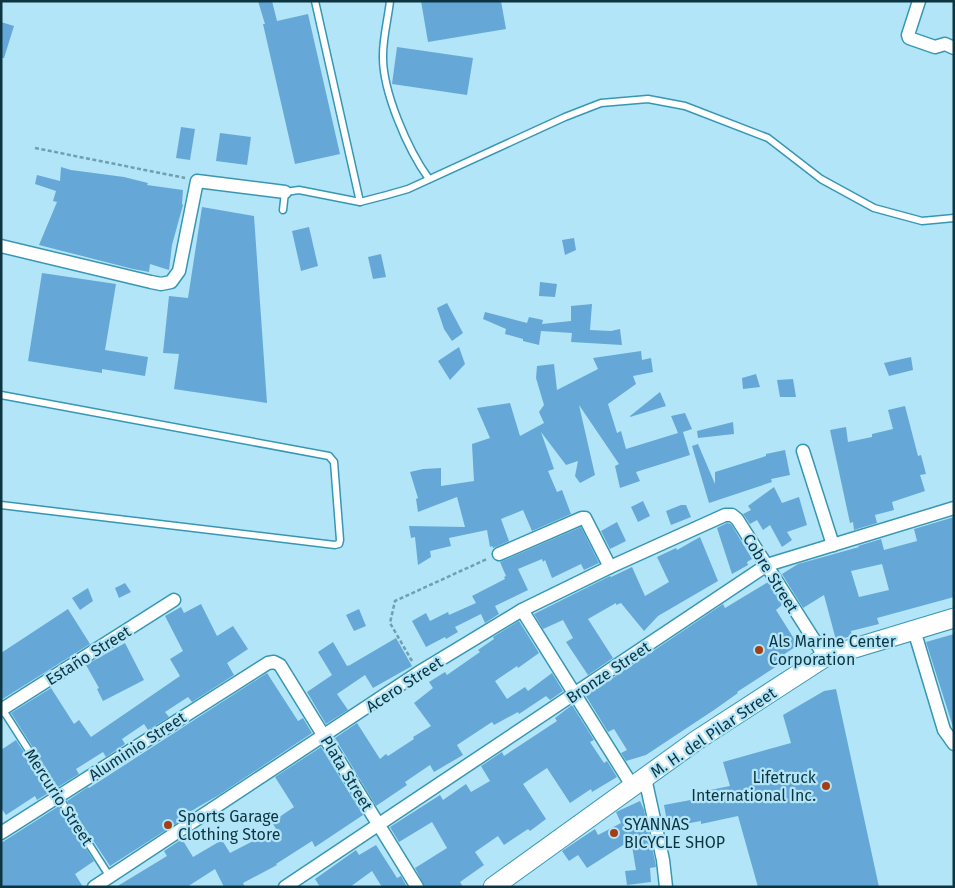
<svg xmlns="http://www.w3.org/2000/svg" width="955" height="888" font-family="'Fira Sans',sans-serif">
	<rect width="100%" height="100%" fill="#b2e5f7"/>
	<!-- building -->
	<g fill="#65a8d7" fill-rule="evenodd">
		<polygon points="258,1 272,1 277,21 308,14 340,154 295,164 263,24 265,24"/>
		<polygon points="421,1 501,1 506,29 428,42"/>
		<polygon points="1,22 14,26 4,58 1,58"/>
		<polygon points="397,47 473,58 467,95 392,84"/>
		<polygon points="181,127 195,129 190,160 176,158"/>
		<polygon points="220,133 251,137 247,165 216,161"/>
		<polygon points="61,167 71,170 124,177 148,183 147,185 183,190 182,204 183,205 172,245 169,270 150,264 149,272 133,269 39,245 57,202 53,201 56,191 35,184 37,175 60,181"/>
		<polygon points="202,207 254,216 267,403 174,389 179,354 163,353 169,296 188,298"/>
		<polygon points="309,227 318,266 301,271 292,231"/>
		<polygon points="574,238 576,250 565,255 562,240"/>
		<polygon points="381,254 386,277 373,279 368,257"/>
		<polygon points="42,273 116,284 105,350 148,357 145,376 102,369 102,373 28,361"/>
		<polygon points="540,282 557,284 555,297 539,296"/>
		<polygon points="447,303 463,333 452,341 444,329 437,308"/>
		<polygon points="592,304 590,330 611,331 620,329 622,345 571,342 572,333 541,331 539,345 523,341 523,339 505,334 506,329 483,319 485,312 527,323 529,317 543,320 542,324 571,321 571,306"/>
		<polygon points="459,347 465,364 450,380 438,361"/>
		<polygon points="641,351 642,360 651,358 653,372 633,376 636,384 608,404 617,433 621,431 626,449 678,433 671,416 685,413 692,429 683,432 690,455 636,472 640,481 620,488 615,466 619,464 579,405 595,475 580,483 575,476 578,461 566,465 541,432 554,469 548,471 557,492 562,490 571,514 532,531 523,510 501,519 509,541 493,548 492,546 490,547 487,530 449,538 451,546 430,551 431,557 418,565 415,537 411,538 409,526 465,527 457,497 418,512 416,499 418,498 410,472 423,469 441,468 441,486 474,481 472,444 490,438 477,408 510,403 520,436 544,423 539,412 544,405 536,378 537,366 554,364 557,390 598,369 593,358"/>
		<polygon points="911,357 913,370 889,376 884,363"/>
		<polygon points="756,374 760,387 743,389 742,378"/>
		<polygon points="793,379 796,397 780,397 777,380"/>
		<polygon points="660,392 666,406 630,417 630,416"/>
		<polygon points="905,406 918,456 921,455 926,474 920,475 925,491 892,502 894,510 875,515 877,523 854,530 853,522 850,523 830,430 846,427 848,442 872,437 872,434 893,429 888,410"/>
		<polygon points="733,422 734,434 698,438 697,431"/>
		<polygon points="698,444 715,484 715,472 766,456 766,454 785,450 790,475 771,479 772,482 709,503 692,446"/>
		<polygon points="774,487 782,503 799,497 807,525 787,532 792,540 782,547 770,525 763,530 757,520 750,524 743,514 751,510 748,506"/>
		<polygon points="643,501 650,516 638,522 631,507"/>
		<polygon points="681,505 686,505 691,517 671,525 666,511"/>
		<path d="M954 517V597L877 618 879 624 851 631 852 636 836 640 824 595 803 608 782 574 798 564 859 547 858 546 881 539 884 550 917 541 914 529ZM882 564 889 590 859 597 851 571Z"/>
		<polygon points="617,522 626,541 610,549 601,531"/>
		<polygon points="727,523 731,524 752,559 747,562 748,565 732,574 717,528"/>
		<polygon points="581,527 599,563 584,570 581,564 552,578 545,560 543,562 542,559 518,569 528,590 495,606 499,614 485,623 481,614 455,627 458,632 446,639 445,637 426,647 412,621 426,613 430,621 448,612 449,615 476,603 472,596 505,579 504,577 506,576 500,562"/>
		<polygon points="700,537 718,581 658,616 644,631 621,603 616,605 616,603 588,619 613,658 588,675 566,642 573,638 563,620 543,629 534,614 610,576 611,577 632,567 645,596 669,582 657,557 676,548 677,550"/>
		<polygon points="768,582 782,605 776,610 798,645 780,657 783,662 737,692 738,693 714,710 646,755 626,761 621,753 627,750 614,729 608,732 586,696 723,604 725,608"/>
		<polygon points="125,583 131,592 119,598 115,588"/>
		<polygon points="88,588 93,601 80,610 72,598"/>
		<polygon points="201,604 217,636 233,626 248,649 227,663 234,675 192,702 188,697 165,712 169,717 148,730 144,724 122,739 125,744 106,757 103,752 76,769 79,774 58,787 11,713 51,688 74,724 79,720 91,737 180,676 170,659 183,651 165,616 181,607 184,613"/>
		<polygon points="68,609 90,644 1,700 1,653"/>
		<polygon points="359,609 366,626 354,631 346,615"/>
		<polygon points="519,621 539,653 518,668 517,666 495,681 507,699 525,687 528,691 552,673 563,691 550,700 546,696 519,714 518,712 494,725 492,722 457,745 463,755 434,772 430,765 405,782 407,785 376,806 335,738 357,723 380,759 386,754 388,756 414,739 413,737 431,726 414,703 433,688 429,682 445,672 447,675 480,652 478,650 494,639 493,637"/>
		<polygon points="954,634 954,730 926,642"/>
		<polygon points="396,638 412,666 373,688 365,675 337,694 348,710 326,724 307,692 332,675 318,652 333,642 347,666 350,665"/>
		<polygon points="125,643 144,680 103,701 97,689 99,688 86,665"/>
		<polygon points="267,673 298,721 303,718 312,733 219,795 198,807 176,821 177,823 110,866 67,801 88,787 89,788"/>
		<polygon points="836,689 879,887 758,887 738,816 701,824 701,821 668,827 664,805 696,799 695,793 730,786 723,762 791,743 783,715 824,691"/>
		<polygon points="572,705 594,740 590,742 604,763 607,761 617,777 592,792 591,789 570,803 547,768 523,784 546,819 530,831 528,829 504,845 498,836 475,852 484,865 460,882 463,887 425,887 415,868 447,848 432,822 399,842 390,827 440,795 443,800 466,784 471,792 490,781 481,766 502,752 504,756 557,721 555,718"/>
		<polygon points="16,740 50,792 37,800 35,796 6,815 1,808 1,750"/>
		<polygon points="321,747 363,815 315,847 312,841 276,864 277,865 243,883 245,887 224,887 215,869 187,887 116,887 167,856 164,851 182,839 193,857 222,840 230,853 276,829 272,822 294,807 275,777"/>
		<polygon points="640,801 644,810 655,861 656,867 650,868 651,882 627,885 625,871 636,870 631,840 587,868 578,855 569,861 562,851 595,829 598,835 621,823 616,812"/>
		<polygon points="59,806 94,861 75,874 83,887 1,887 1,843"/>
		<polygon points="376,845 397,878 401,876 407,887 382,887 372,871 350,887 320,887 315,879 356,850 359,855"/>
	</g>
	<g fill="none" stroke-linecap="round" stroke-linejoin="round">
		<!-- service casing -->
		<g stroke="#3797b3" stroke-width="9">
			<g id="service">
				<polyline points="315,1 360,202"/>
				<path d="M390 1C388 19 383 37 383 55 382 91 408 150 429 179"/>
				<polyline points="283,210 285,192 299,190 360,202 387,195 408,189 565,117 601,103 648,99 685,106 768,138 821,179 874,208 922,221 954,218"/>
				<polyline points="1,395 329,456 334,462 340,540 339,544 335,545 1,505"/>
				<polyline points="1,707 110,877"/>
			</g>
		</g>
		<!-- minor casing -->
		<g stroke="#3797b3" stroke-width="15">
			<g id="minor">
				<polyline points="919,1 908,35 909,38 935,47 945,44 954,48"/>
				<polyline points="1,246 151,282 161,284 171,282 179,271 197,181 285,192"/>
				<polyline points="803,451 833,545"/>
				<polyline points="499,554 582,518 585,518 610,567"/>
				<polyline points="522,610 633,787"/>
				<polyline points="914,630 944,730 954,744"/>
				<polyline points="1,710 174,600"/>
				<polyline points="645,778 663,860 666,887"/>
				<polyline points="1,833 268,663 274,662 280,665 417,887"/>
				<polyline points="94,887 418,673 522,610 610,567 725,515 732,515 737,519 825,657"/>
				<polyline points="285,887 767,565 954,508"/>
			</g>
		</g>
		<!-- secondary casing -->
		<g stroke="#3797b3" stroke-width="21">
			<polyline id="secondary" points="493,887 697,740 825,657 954,618"/>
		</g>
		<!-- path -->
		<g stroke="#70a0af" stroke-width="2.5" stroke-dasharray="4 2.5" stroke-linecap="butt">
			<polyline points="35,148 185,178"/>
			<polyline points="412,661 390,623 395,601 487,559"/>
		</g>
		<!-- service -->
		<use href="#service" stroke="#fff" stroke-width="6"/>
		<!-- minor -->
		<use href="#minor" stroke="#fff" stroke-width="12"/>
		<!-- secondary -->
		<use href="#secondary" stroke="#fff" stroke-width="19"/>
	</g>
	<!-- markers -->
	<g fill="#a43f13" stroke="#b2e5f7" stroke-width="2">
		<circle cx="759" cy="650" r="5"/>
		<circle cx="826" cy="786" r="5"/>
		<circle cx="168" cy="825" r="5"/>
		<circle cx="614" cy="833" r="5"/>
	</g>
	<g text-anchor="middle" stroke-width="4.5" stroke-linejoin="round" paint-order="stroke">
		<!-- street labels -->
		<g font-size="16" fill="#0c3541" stroke="#b2e5f7">
			<text transform="translate(771 573) rotate(58)" y="6">Cobre Street</text>
			<text transform="translate(88 655) rotate(-32)" y="6">Estaño Street</text>
			<text transform="translate(608 672) rotate(-34)" y="6">Bronze Street</text>
			<text transform="translate(404 684) rotate(-33)" y="6">Acero Street</text>
			<text transform="translate(713 732) rotate(-34)" y="6">M. H. del Pilar Street</text>
			<text transform="translate(137 746) rotate(-33)" y="6">Aluminio Street</text>
			<text transform="translate(347 773) rotate(59)" y="6">Plata Street</text>
			<text transform="translate(59 797) rotate(57)" y="6">Mercurio Street</text>
		</g>
		<!-- poi labels -->
		<g font-size="16" fill="#0c3541" stroke="#b2e5f7" text-anchor="start">
			<text x="769" y="647">Als Marine Center<tspan x="769" dy="18">Corporation</tspan></text>
			<text x="816" y="783" text-anchor="end">Lifetruck<tspan x="816" dy="18">International Inc.</tspan></text>
			<text x="178" y="822">Sports Garage<tspan x="178" dy="18">Clothing Store</tspan></text>
			<text x="624" y="830">SYANNAS<tspan x="624" dy="18">BICYCLE SHOP</tspan></text>
		</g>
	</g>
	<!-- border -->
	<rect width="955" height="888" fill="none" stroke="#0c3541" stroke-width="5"/>
</svg>
